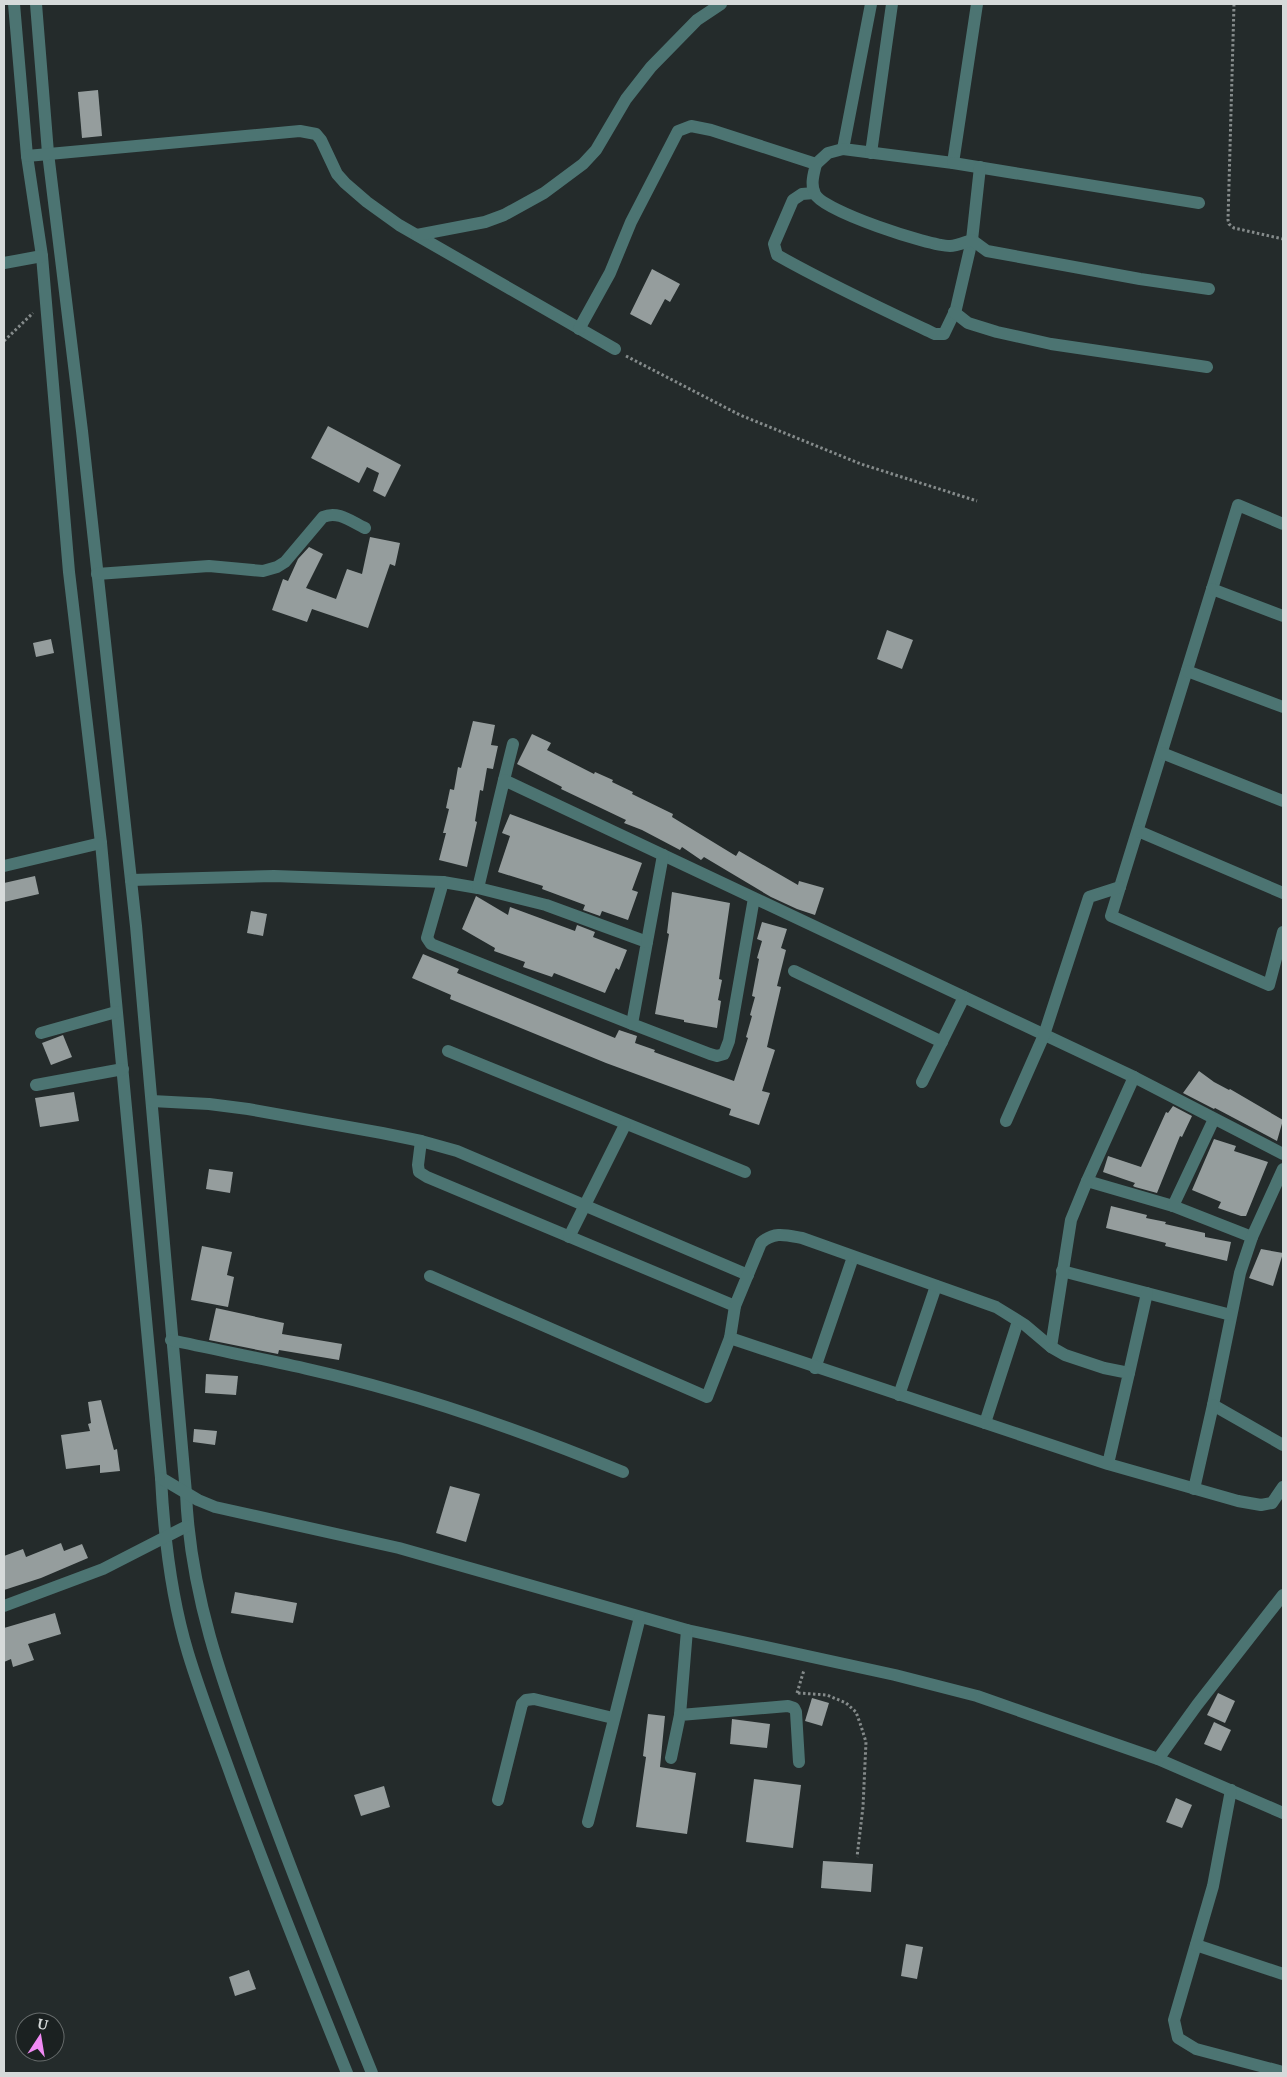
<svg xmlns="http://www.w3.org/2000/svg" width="1287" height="2077" font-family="Lora,serif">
	<rect width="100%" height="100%" fill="#242b2b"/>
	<!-- building -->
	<g fill="#959d9d">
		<polygon points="98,90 102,136 82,138 78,92"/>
		<polygon points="652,269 680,284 670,302 665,299 651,325 630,314"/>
		<polygon points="328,426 401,465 385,497 373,491 379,473 367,467 359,483 311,458"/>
		<polygon points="370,537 400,543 395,566 390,564 368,628 312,609 307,622 272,610 283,579 288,581 298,559 309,547 323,554 306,588 336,599 347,569 362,574"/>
		<polygon points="887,630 913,640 902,669 877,659"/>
		<polygon points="51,639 54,653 36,657 33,643"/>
		<polygon points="473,721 495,725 491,745 498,746 493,769 487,768 483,791 480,790 475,821 477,822 467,867 439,860 446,833 443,833 449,809 446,808 450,789 454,790 458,767 461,768"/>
		<polygon points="532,734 551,743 547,750 594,774 595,772 613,780 612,782 633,792 632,794 673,814 672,817 736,856 739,851 798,885 799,881 824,888 815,915 797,909 771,897 704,857 701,860 682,847 680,850 642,830 624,823 626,820 561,789 562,787 517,764"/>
		<polygon points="510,814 642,863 632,890 638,892 628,920 602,911 600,916 583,910 585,905 542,889 543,886 498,872 510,836 502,833"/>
		<polygon points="35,876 39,894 4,902 4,883"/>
		<polygon points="672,892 730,903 719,979 722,980 718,1000 721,1001 717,1028 684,1022 684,1020 655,1014 669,934 667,933"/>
		<polygon points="476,896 508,915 510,907 575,931 577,925 595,932 593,937 627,950 619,970 616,968 605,993 554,973 552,977 523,967 525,962 494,951 495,948 462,929"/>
		<polygon points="251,911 267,914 263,936 247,933"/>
		<polygon points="762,922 787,929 781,948 786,950 777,986 781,987 767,1047 775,1050 762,1091 770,1093 759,1125 729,1115 731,1109 606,1063 450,999 451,995 412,978 423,954 459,969 457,973 615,1038 619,1030 637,1036 635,1043 655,1050 654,1052 734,1081 748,1038 746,1037 752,1016 750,1015 755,997 752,996 759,959 757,958 762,941 757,939"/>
		<polygon points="63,1035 72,1057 51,1065 42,1043"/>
		<polygon points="1199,1071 1214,1082 1229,1090 1230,1089 1283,1120 1277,1141 1215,1108 1214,1109 1183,1093"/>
		<polygon points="74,1092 79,1121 40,1127 35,1098"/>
		<polygon points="1173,1106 1192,1116 1182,1137 1180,1136 1157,1193 1135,1187 1133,1186 1135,1183 1103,1172 1108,1156 1141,1167 1166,1112 1168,1113"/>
		<polygon points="1214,1139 1236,1146 1234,1151 1268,1162 1246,1216 1241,1216 1218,1208 1221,1202 1192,1190"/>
		<polygon points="209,1169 233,1172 230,1193 206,1189"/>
		<polygon points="1111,1206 1147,1215 1146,1218 1166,1222 1165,1224 1205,1233 1205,1237 1231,1242 1227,1261 1165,1246 1166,1243 1106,1228"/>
		<polygon points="202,1246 232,1252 227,1275 234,1277 228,1307 191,1300"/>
		<polygon points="1261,1249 1283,1253 1273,1286 1249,1278"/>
		<polygon points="216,1308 284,1323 282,1334 342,1344 339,1360 279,1350 278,1354 209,1340"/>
		<polygon points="206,1374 238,1376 236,1395 205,1393"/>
		<polygon points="101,1400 114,1450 117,1449 120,1471 100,1473 100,1465 66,1469 61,1435 90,1431 88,1424 91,1423 88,1402"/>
		<polygon points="194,1429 217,1431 215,1445 193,1442"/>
		<polygon points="450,1486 480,1494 466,1542 436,1533"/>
		<polygon points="61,1543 64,1551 82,1544 88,1558 41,1578 4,1590 4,1556 23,1549 26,1557"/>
		<polygon points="235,1592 297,1603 293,1623 231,1613"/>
		<polygon points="55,1613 61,1634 28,1644 34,1660 13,1667 11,1659 4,1662 4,1628"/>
		<polygon points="1218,1693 1235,1701 1225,1723 1207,1715"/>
		<polygon points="812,1698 829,1703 822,1726 805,1721"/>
		<polygon points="648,1714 665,1716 660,1767 696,1773 687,1834 636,1827 646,1757 643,1756"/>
		<polygon points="732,1719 770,1724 767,1748 730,1744"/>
		<polygon points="1214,1722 1231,1730 1221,1751 1204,1744"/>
		<polygon points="754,1779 801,1785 793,1848 746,1842"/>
		<polygon points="384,1786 390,1807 361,1816 354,1795"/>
		<polygon points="1176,1798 1192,1805 1182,1828 1166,1822"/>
		<polygon points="823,1861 873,1864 871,1892 821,1888"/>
		<polygon points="906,1944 923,1947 917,1979 901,1976"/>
		<polygon points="249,1970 256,1989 235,1996 229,1977"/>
	</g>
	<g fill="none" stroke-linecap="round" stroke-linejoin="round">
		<!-- path -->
		<g stroke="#858b8b" stroke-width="3" stroke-dasharray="2.5 2.5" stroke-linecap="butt">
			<polyline points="1234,4 1228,220 1229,224 1234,228 1283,239"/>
			<polyline points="4,341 33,313"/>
			<polyline points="626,356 740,415 861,464 977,501"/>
			<polyline points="797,1693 804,1670"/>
			<polyline points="798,1693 827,1695 846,1703 856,1712 861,1726 866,1742 863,1807 857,1857"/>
		</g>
		<!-- minor -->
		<g stroke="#4c7472" stroke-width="12">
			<path d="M14 4 27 156 42 256 69 572 101 843 161 1478C164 1536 171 1597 188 1653 201 1696 218 1739 233 1781 269 1880 308 1976 347 2073"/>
			<path d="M36 4 48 153 82 431 136 926 186 1493C190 1593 222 1681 256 1774 292 1874 332 1974 372 2073"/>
			<polyline points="871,4 843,149 953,163 977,4"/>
			<polyline points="871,153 892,4"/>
			<polyline points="27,156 300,131 316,134 321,140 337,174 345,183 367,202 399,225 615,349"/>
			<polyline points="953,163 1199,203"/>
			<polyline points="816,164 828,153 843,149"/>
			<path d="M814 193 802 194 793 200 774 244 777 255C828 284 882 309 935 334H944L956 309 972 240 980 167"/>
			<polyline points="417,235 485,222 504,215 544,193 583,164 596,150 626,99 651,67 697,20 721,4"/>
			<polyline points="4,263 42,256"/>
			<polyline points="954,312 968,323 997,332 1051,344 1207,367"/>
			<path d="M579 329 610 273 631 222 678 131 691 126 711 130 816 164C814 173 810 184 815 194 823 211 929 246 950 246 957 246 965 242 972 240L987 251 1140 279 1209 289"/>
			<polyline points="1283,524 1238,505 1111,916 1269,985 1283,932"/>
			<path d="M97 574 209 566 263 571 277 567 285 562 323 517C338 510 352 522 365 528"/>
			<polyline points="1212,589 1283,616"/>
			<polyline points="1187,671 1283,707"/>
			<polyline points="1162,753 1283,801"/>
			<polyline points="504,780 513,744"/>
			<polyline points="1138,831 1283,893"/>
			<polyline points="4,866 101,843"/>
			<polyline points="131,880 274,876 443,882 427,938 431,944 632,1024"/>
			<polyline points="443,882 478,888"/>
			<polyline points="754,898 729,1041 724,1054 717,1056 710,1054 632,1024 647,942 546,905 478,888 504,780 1134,1077 1283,1154"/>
			<polyline points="647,942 663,855"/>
			<polyline points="794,971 942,1042"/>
			<polyline points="41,1033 116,1012"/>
			<polyline points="448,1051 745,1172"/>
			<polyline points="1134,1077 1087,1181 1173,1206 1252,1237"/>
			<polyline points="922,1082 964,997"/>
			<polyline points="36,1085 123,1069"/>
			<polyline points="152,1101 209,1104 248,1109 382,1133 421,1141 457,1151 748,1275"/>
			<polyline points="1006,1121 1044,1035 1089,897 1120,887"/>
			<polyline points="421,1141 418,1165 419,1172 427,1177 735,1306"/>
			<polyline points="1283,1169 1252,1237 1240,1273 1213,1405 1283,1445"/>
			<polyline points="1173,1206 1214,1119"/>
			<polyline points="569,1237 625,1125"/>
			<polyline points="1062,1271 1231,1315"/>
			<polyline points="430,1276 707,1397 730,1338"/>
			<path d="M171 1340C244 1356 318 1369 390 1390 469 1412 547 1441 623 1472"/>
			<polyline points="1051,1347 1071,1220 1087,1181"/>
			<polyline points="815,1368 853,1257"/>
			<polyline points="1129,1373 1147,1293"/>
			<polyline points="899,1395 936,1286"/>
			<polyline points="985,1423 1018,1321"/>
			<path d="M1108 1464 730 1338 735 1306 761 1243C774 1231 786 1235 802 1238L996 1307 1025 1325 1051 1347 1065 1355 1104 1368 1129 1373 1108 1464 1238 1501 1261 1505 1272 1503 1283 1487"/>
			<polyline points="161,1478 198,1500 215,1507 399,1548 687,1630 895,1675 977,1696 1158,1759 1283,1813"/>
			<polyline points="1194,1489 1213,1405"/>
			<polyline points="4,1606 103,1569 187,1526"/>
			<polyline points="680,1715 687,1630"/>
			<polyline points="671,1758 680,1715 788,1706 794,1708 796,1712 799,1762"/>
			<polyline points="1158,1759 1197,1705 1283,1595"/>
			<polyline points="1231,1790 1213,1886 1174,2020 1178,2038 1196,2049 1283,2072"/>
			<polyline points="498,1800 522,1704 526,1700 534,1699 613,1718"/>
			<polyline points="588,1822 640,1617"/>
			<polyline points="1196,1945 1283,1974"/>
		</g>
	</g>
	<!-- border -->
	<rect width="1287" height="2077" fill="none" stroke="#d6dada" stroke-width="10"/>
	<!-- north arrow -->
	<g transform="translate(40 2037) rotate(12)"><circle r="24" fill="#1b2121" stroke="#666b6b"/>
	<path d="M0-4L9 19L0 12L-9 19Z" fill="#f18af4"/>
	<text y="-8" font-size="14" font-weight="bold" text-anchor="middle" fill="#d6dada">U</text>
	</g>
</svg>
